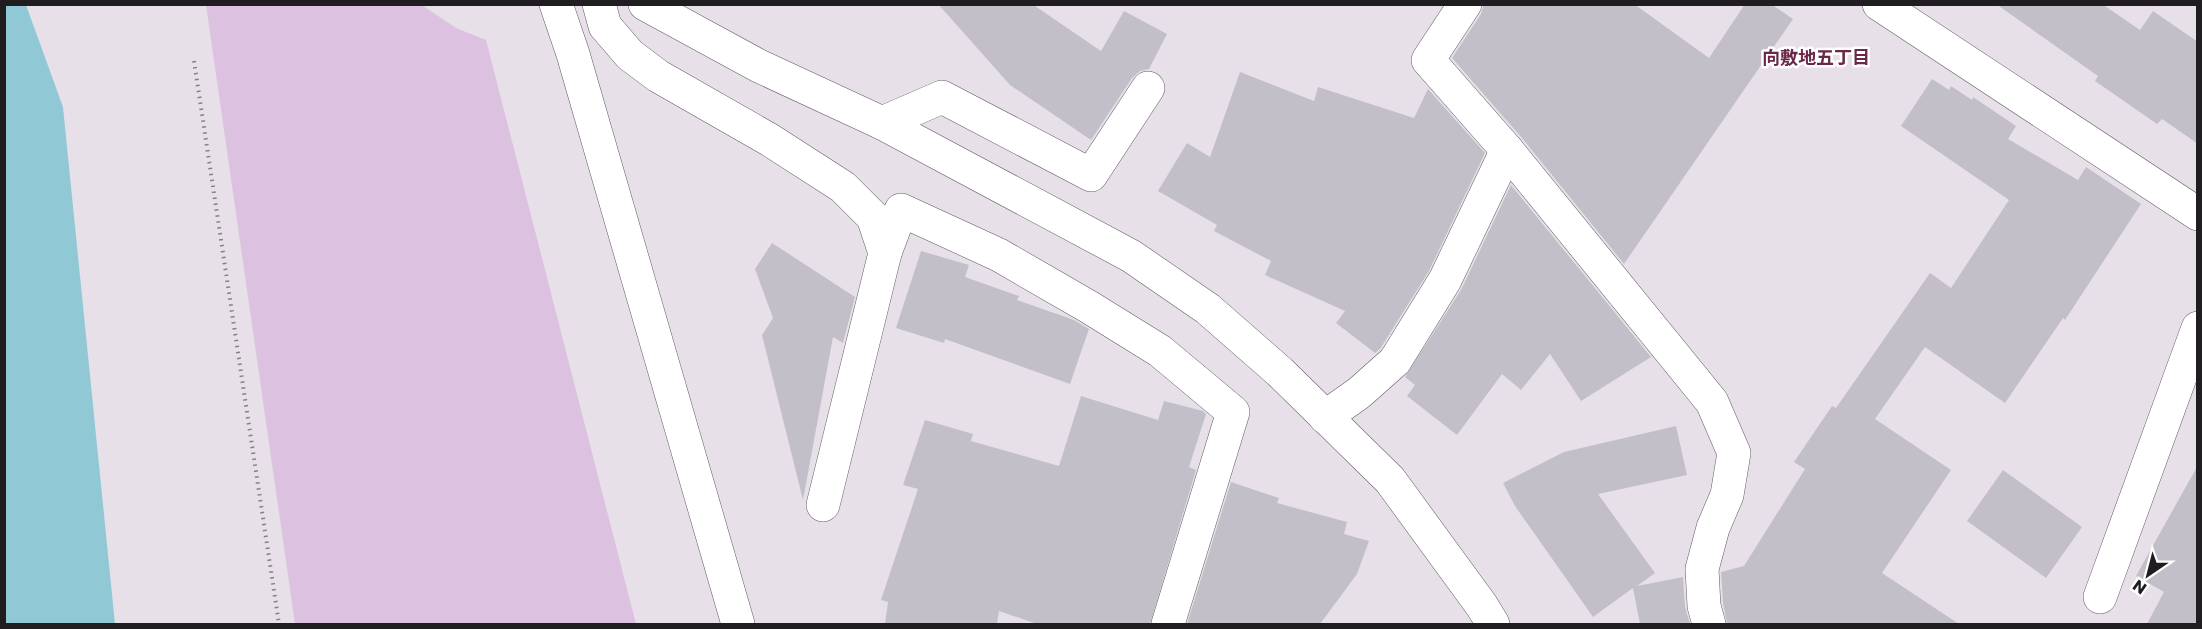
<svg xmlns="http://www.w3.org/2000/svg" width="2202" height="629" font-family="Poppins,'Noto Sans JP',sans-serif">
	<rect width="100%" height="100%" fill="#e7e0e8"/>
	<!-- green -->
	<polygon fill="#dcc1e0" points="206,5 422,5 456,28 486,40 636,624 295,624"/>
	<!-- water -->
	<polygon fill="#91c8d6" points="4,5 26,5 63,107 115,624 5,624"/>
	<!-- building -->
	<g fill="#c3bfc9">
		<polygon points="938,4 1032,4 1101,51 1124,11 1167,34 1149,69 1140,71 1132,78 1091,140 1010,85"/>
		<polygon points="1484,4 1634,4 1709,58 1745,4 1771,4 1793,19 1624,264 1522,138 1452,58 1481,14"/>
		<polygon points="1996,4 2102,4 2140,30 2153,11 2198,42 2198,144 2162,119 2157,124 2095,81 2098,76"/>
		<polygon points="1240,72 1314,101 1318,87 1414,118 1428,89 1485,153 1429,271 1380,349 1375,353 1336,323 1345,311 1265,275 1271,261 1214,231 1217,225 1158,191 1187,143 1210,157"/>
		<polygon points="1932,79 1949,90 1951,86 1972,100 1973,97 2016,126 2008,139 2078,180 2086,167 2141,204 2065,320 2063,318 2005,403 1925,347 1875,419 1951,470 1882,573 1959,624 1727,624 1723,603 1721,572 1744,566 1805,469 1794,462 1832,406 1836,408 1930,273 1951,288 2009,200 1901,126"/>
		<polygon points="1511,185 1651,357 1581,401 1550,354 1521,390 1502,374 1457,435 1407,396 1415,385 1405,377 1461,290"/>
		<polygon points="772,243 855,297 843,343 833,337 803,500 762,335 773,318 755,269"/>
		<polygon points="921,251 969,265 965,277 1019,296 1017,300 1074,320 1089,329 1070,384 945,339 944,343 896,328"/>
		<polygon points="1081,396 1158,420 1164,401 1203,411 1206,414 1189,467 1196,470 1150,624 1037,624 999,611 997,624 885,624 888,602 881,600 918,489 903,485 925,420 973,434 971,441 1059,466"/>
		<polygon points="1676,426 1687,475 1598,494 1655,573 1637,586 1683,577 1685,607 1690,624 1640,624 1633,588 1593,617 1515,506 1503,483 1564,452"/>
		<polygon points="2198,465 2198,624 2147,624 2164,592 2136,576"/>
		<polygon points="2003,470 2082,527 2046,578 1967,521"/>
		<polygon points="1231,482 1279,498 1277,503 1347,522 1344,534 1369,541 1357,574 1320,624 1187,624"/>
	</g>
	<g fill="none" stroke-linecap="round" stroke-linejoin="round">
		<!-- street casing -->
		<g stroke="#625c63" stroke-width="34">
			<g id="street">
				<polyline points="556,4 573,54 738,624"/>
				<polyline points="599,4 605,26 630,55 658,76 770,140 843,187 873,217 885,253 823,505"/>
				<polyline points="1465,4 1428,60 1507,150 1712,402 1734,453 1727,495 1713,528 1702,569 1704,606 1709,624"/>
				<polyline points="1879,4 2198,214"/>
				<polyline points="882,123 942,97 1091,175 1148,88"/>
				<polyline points="885,253 901,210 999,255 1089,307 1160,351 1233,412 1168,624"/>
				<polyline points="1325,417 1359,393 1395,361 1445,280 1507,150"/>
				<polyline points="2100,597 2198,328"/>
			</g>
		</g>
		<!-- secondary casing -->
		<g stroke="#625c63" stroke-width="34">
			<polyline id="secondary" points="645,4 759,66 882,123 1131,256 1208,309 1280,372 1390,480 1482,606 1493,624"/>
		</g>
		<!-- path -->
		<polyline stroke="#868187" stroke-width="4" stroke-dasharray="1.5 4.5" stroke-linecap="butt" points="194,61 279,624"/>
		<!-- street -->
		<use href="#street" stroke="#fff" stroke-width="33"/>
		<!-- secondary -->
		<use href="#secondary" stroke="#fff" stroke-width="33"/>
	</g>
	<g text-anchor="middle" stroke-width="5" stroke-linejoin="round" paint-order="stroke">
		<!-- neighbourhood labels -->
		<g font-size="18" font-weight="bold" fill="#692847" stroke="#fff">
			<text x="1816" y="64">向敷地五丁目</text>
		</g>
	</g>
	<!-- border -->
	<rect width="2202" height="629" fill="none" stroke="#201d20" stroke-width="12"/>
	<!-- north arrow -->
	<g transform="translate(2148 575) rotate(215)" stroke="#ffffff" stroke-width="4.5" paint-order="stroke">
	<path d="M0-4.5L10 22L0 15L-10 22Z" fill="#201d20"/>
	<text y="-9" font-size="16" font-weight="bold" text-anchor="middle" fill="#201d20">N</text>
	</g>
</svg>
